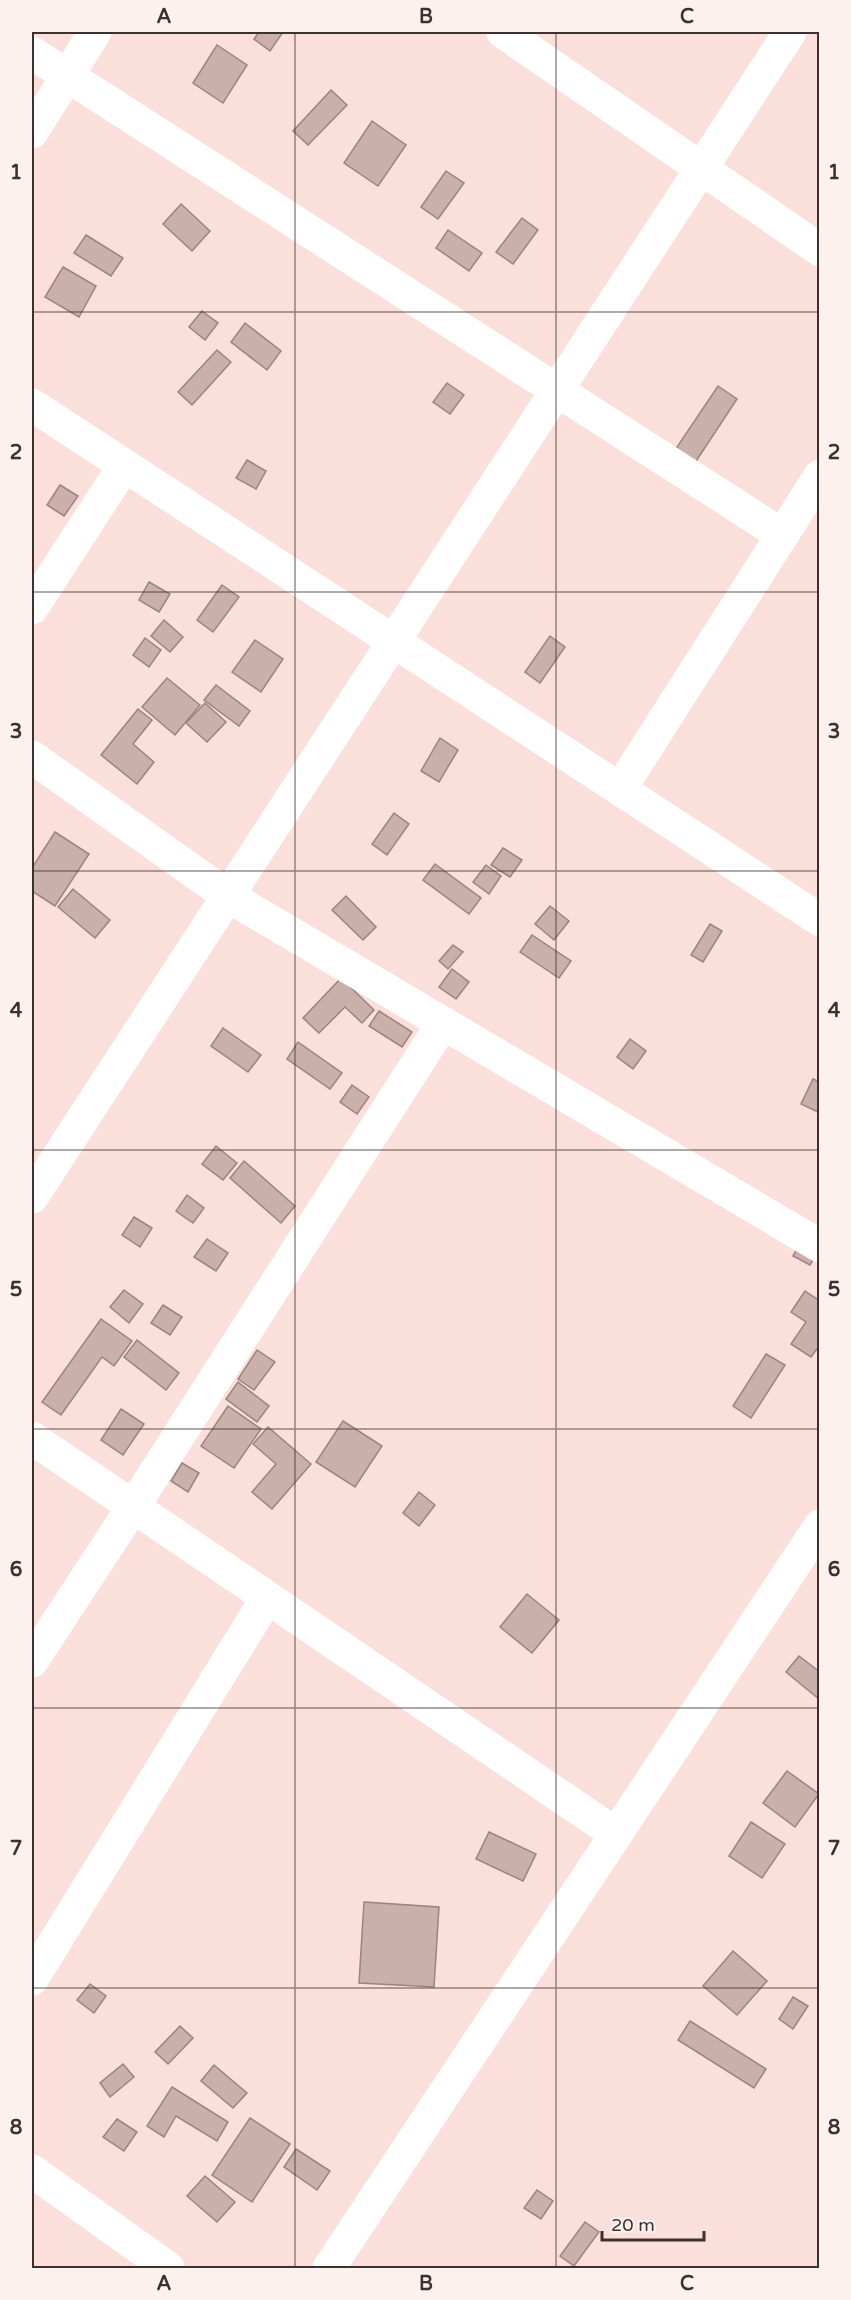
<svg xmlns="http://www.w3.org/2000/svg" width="851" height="2300" font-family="'Varela Round',sans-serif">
	<rect width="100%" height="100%" fill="#fbdfda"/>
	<!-- building -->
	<g fill="#cab0ab" stroke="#9c837f" stroke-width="1.5">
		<polygon points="259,32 283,32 270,51 254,39"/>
		<polygon points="217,45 247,65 223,103 193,83"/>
		<polygon points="331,90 347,105 308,145 293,131"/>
		<polygon points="372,121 406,145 378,186 344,163"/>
		<polygon points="446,171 464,183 438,219 421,207"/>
		<polygon points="181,204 210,231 192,251 163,224"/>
		<polygon points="522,218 538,230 513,264 496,252"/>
		<polygon points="448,230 482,253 469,271 436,248"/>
		<polygon points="86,235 123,258 111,276 74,253"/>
		<polygon points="63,267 96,286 79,317 45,297"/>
		<polygon points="202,311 218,323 205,340 189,327"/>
		<polygon points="245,323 281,351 267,370 231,342"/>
		<polygon points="217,350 231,362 192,405 178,392"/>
		<polygon points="447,383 464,395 450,414 433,402"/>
		<polygon points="718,386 737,399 689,472 669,459"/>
		<polygon points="247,460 266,471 256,489 236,478"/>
		<polygon points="60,485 78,496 64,516 47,505"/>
		<polygon points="149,582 170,594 159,612 139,600"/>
		<polygon points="222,585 239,597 213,632 197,620"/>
		<polygon points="164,620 183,637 170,652 151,636"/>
		<polygon points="550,636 565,647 540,683 525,672"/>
		<polygon points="145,638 161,650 149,667 133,655"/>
		<polygon points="255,640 283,659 261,692 232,672"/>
		<polygon points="167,678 200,705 175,735 142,707"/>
		<polygon points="216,685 250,711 239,726 204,700"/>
		<polygon points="205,703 226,722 207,742 186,723"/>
		<polygon points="138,709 152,720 133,744 154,762 137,784 101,755"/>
		<polygon points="440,738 458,750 439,782 421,771"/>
		<polygon points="394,813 409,824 387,855 372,844"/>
		<polygon points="55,832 89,854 55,906 32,891 32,868"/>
		<polygon points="503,848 522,860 510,877 491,865"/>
		<polygon points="435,864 481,898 469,914 423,880"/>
		<polygon points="486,865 501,876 489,894 473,882"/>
		<polygon points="73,889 110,920 95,938 58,907"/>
		<polygon points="346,896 376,927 363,940 332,910"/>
		<polygon points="550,906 569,921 554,940 535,924"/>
		<polygon points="710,924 722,931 703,962 691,955"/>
		<polygon points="532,935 571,961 559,978 520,952"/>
		<polygon points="453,945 463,952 448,969 439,961"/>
		<polygon points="452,969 469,982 456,999 439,987"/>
		<polygon points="341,978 374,1010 362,1023 345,1007 319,1033 303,1018"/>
		<polygon points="379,1011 412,1032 402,1047 369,1026"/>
		<polygon points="223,1028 261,1055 248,1072 211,1046"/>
		<polygon points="630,1039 646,1051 633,1069 617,1057"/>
		<polygon points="298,1042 342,1073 330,1089 287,1059"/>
		<polygon points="813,1079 820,1082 820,1113 801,1104"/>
		<polygon points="352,1085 369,1097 357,1114 340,1102"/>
		<polygon points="216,1146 237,1163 223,1180 202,1164"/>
		<polygon points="244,1161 295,1206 281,1223 230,1178"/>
		<polygon points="187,1195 204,1208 193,1223 176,1211"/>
		<polygon points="134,1217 152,1228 140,1247 122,1235"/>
		<polygon points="805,1235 820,1248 810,1265 793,1256"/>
		<polygon points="207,1239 228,1253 216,1271 194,1257"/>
		<polygon points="124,1290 143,1304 129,1323 110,1307"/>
		<polygon points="805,1291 820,1301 820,1345 811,1357 791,1344 806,1322 791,1312"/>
		<polygon points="163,1305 182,1317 170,1335 151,1323"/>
		<polygon points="101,1319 132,1341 114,1366 102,1357 61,1415 42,1402"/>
		<polygon points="137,1340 179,1373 166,1390 124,1357"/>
		<polygon points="257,1350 275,1362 254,1390 238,1379"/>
		<polygon points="766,1354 785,1365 751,1418 733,1406"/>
		<polygon points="238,1382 269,1406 257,1422 226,1399"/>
		<polygon points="228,1406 261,1429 234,1468 201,1446"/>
		<polygon points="121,1409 144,1424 123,1455 101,1440"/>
		<polygon points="343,1421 382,1446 355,1487 316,1462"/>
		<polygon points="268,1427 311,1464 272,1509 252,1492 276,1464 253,1444"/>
		<polygon points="182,1463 199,1473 188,1492 171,1481"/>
		<polygon points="419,1492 435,1505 419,1526 403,1513"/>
		<polygon points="527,1594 559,1620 532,1653 500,1627"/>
		<polygon points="799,1656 820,1672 820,1700 786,1672"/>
		<polygon points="787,1771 819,1794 795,1827 763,1803"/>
		<polygon points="751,1822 785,1844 762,1878 729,1856"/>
		<polygon points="489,1832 536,1854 523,1881 476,1859"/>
		<polygon points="364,1902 439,1907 434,1987 359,1983"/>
		<polygon points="733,1951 767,1981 737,2015 703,1986"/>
		<polygon points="90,1984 106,1996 94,2013 77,2000"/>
		<polygon points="793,1997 808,2006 793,2029 779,2019"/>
		<polygon points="690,2021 766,2069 754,2088 678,2040"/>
		<polygon points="180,2026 193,2038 168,2064 155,2052"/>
		<polygon points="123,2064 134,2077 110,2097 100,2083"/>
		<polygon points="214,2065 247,2093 233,2108 201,2081"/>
		<polygon points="172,2087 228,2122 217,2141 176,2116 164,2137 147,2126"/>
		<polygon points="250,2118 290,2144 252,2202 212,2175"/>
		<polygon points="117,2119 137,2132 124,2151 103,2137"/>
		<polygon points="296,2149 330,2171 317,2190 284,2167"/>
		<polygon points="205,2176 235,2202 217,2222 187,2196"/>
		<polygon points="537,2190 553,2201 541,2219 524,2208"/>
		<polygon points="585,2222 599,2232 574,2266 560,2256"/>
	</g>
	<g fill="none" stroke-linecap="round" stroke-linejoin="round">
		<!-- minor -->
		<g stroke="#fff" stroke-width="33">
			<polyline points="503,32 820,250"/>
			<polyline points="32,53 782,535"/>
			<polyline points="32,132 95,32"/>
			<polyline points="32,405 820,920"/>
			<polyline points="32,608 124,466"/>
			<polyline points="32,757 228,896 820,1246"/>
			<polyline points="620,789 820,476"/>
			<polyline points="32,1197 790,32"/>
			<polyline points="32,1438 616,1834"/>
			<polyline points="32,1661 133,1507 443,1023"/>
			<polyline points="32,1979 267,1598"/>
			<polyline points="32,2171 168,2268"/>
			<polyline points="329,2268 820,1526"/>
		</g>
	</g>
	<!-- grid -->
	<path fill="none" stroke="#3c312f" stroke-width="1.5" stroke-opacity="0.55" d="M295 32V2268M556 32V2268M32 312H820M32 592H820M32 871H820M32 1150H820M32 1429H820M32 1708H820M32 1988H820"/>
	<!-- border -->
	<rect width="851" height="2300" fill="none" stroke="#fcf1ef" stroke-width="66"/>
	<!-- scale -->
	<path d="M602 2231v9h102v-9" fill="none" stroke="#3c312f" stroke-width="3"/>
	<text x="611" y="2231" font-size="18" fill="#3c312f" stroke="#fcf1ef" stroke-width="4.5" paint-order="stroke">20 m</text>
	<rect x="33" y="33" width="785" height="2234" fill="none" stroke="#3c312f" stroke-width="2"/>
	<g font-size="20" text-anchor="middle" font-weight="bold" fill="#3c312f">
		<text x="164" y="23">A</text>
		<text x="426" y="23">B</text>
		<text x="687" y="23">C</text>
		<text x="16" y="179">1</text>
		<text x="834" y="179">1</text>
		<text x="16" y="459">2</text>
		<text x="834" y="459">2</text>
		<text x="16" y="738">3</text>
		<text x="834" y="738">3</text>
		<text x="16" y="1017">4</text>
		<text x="834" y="1017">4</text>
		<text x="16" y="1296">5</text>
		<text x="834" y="1296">5</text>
		<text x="16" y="1576">6</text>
		<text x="834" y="1576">6</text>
		<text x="16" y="1855">7</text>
		<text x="834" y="1855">7</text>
		<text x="16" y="2134">8</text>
		<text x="834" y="2134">8</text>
		<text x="164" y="2290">A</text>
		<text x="426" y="2290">B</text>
		<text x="687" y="2290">C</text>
	</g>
</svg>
